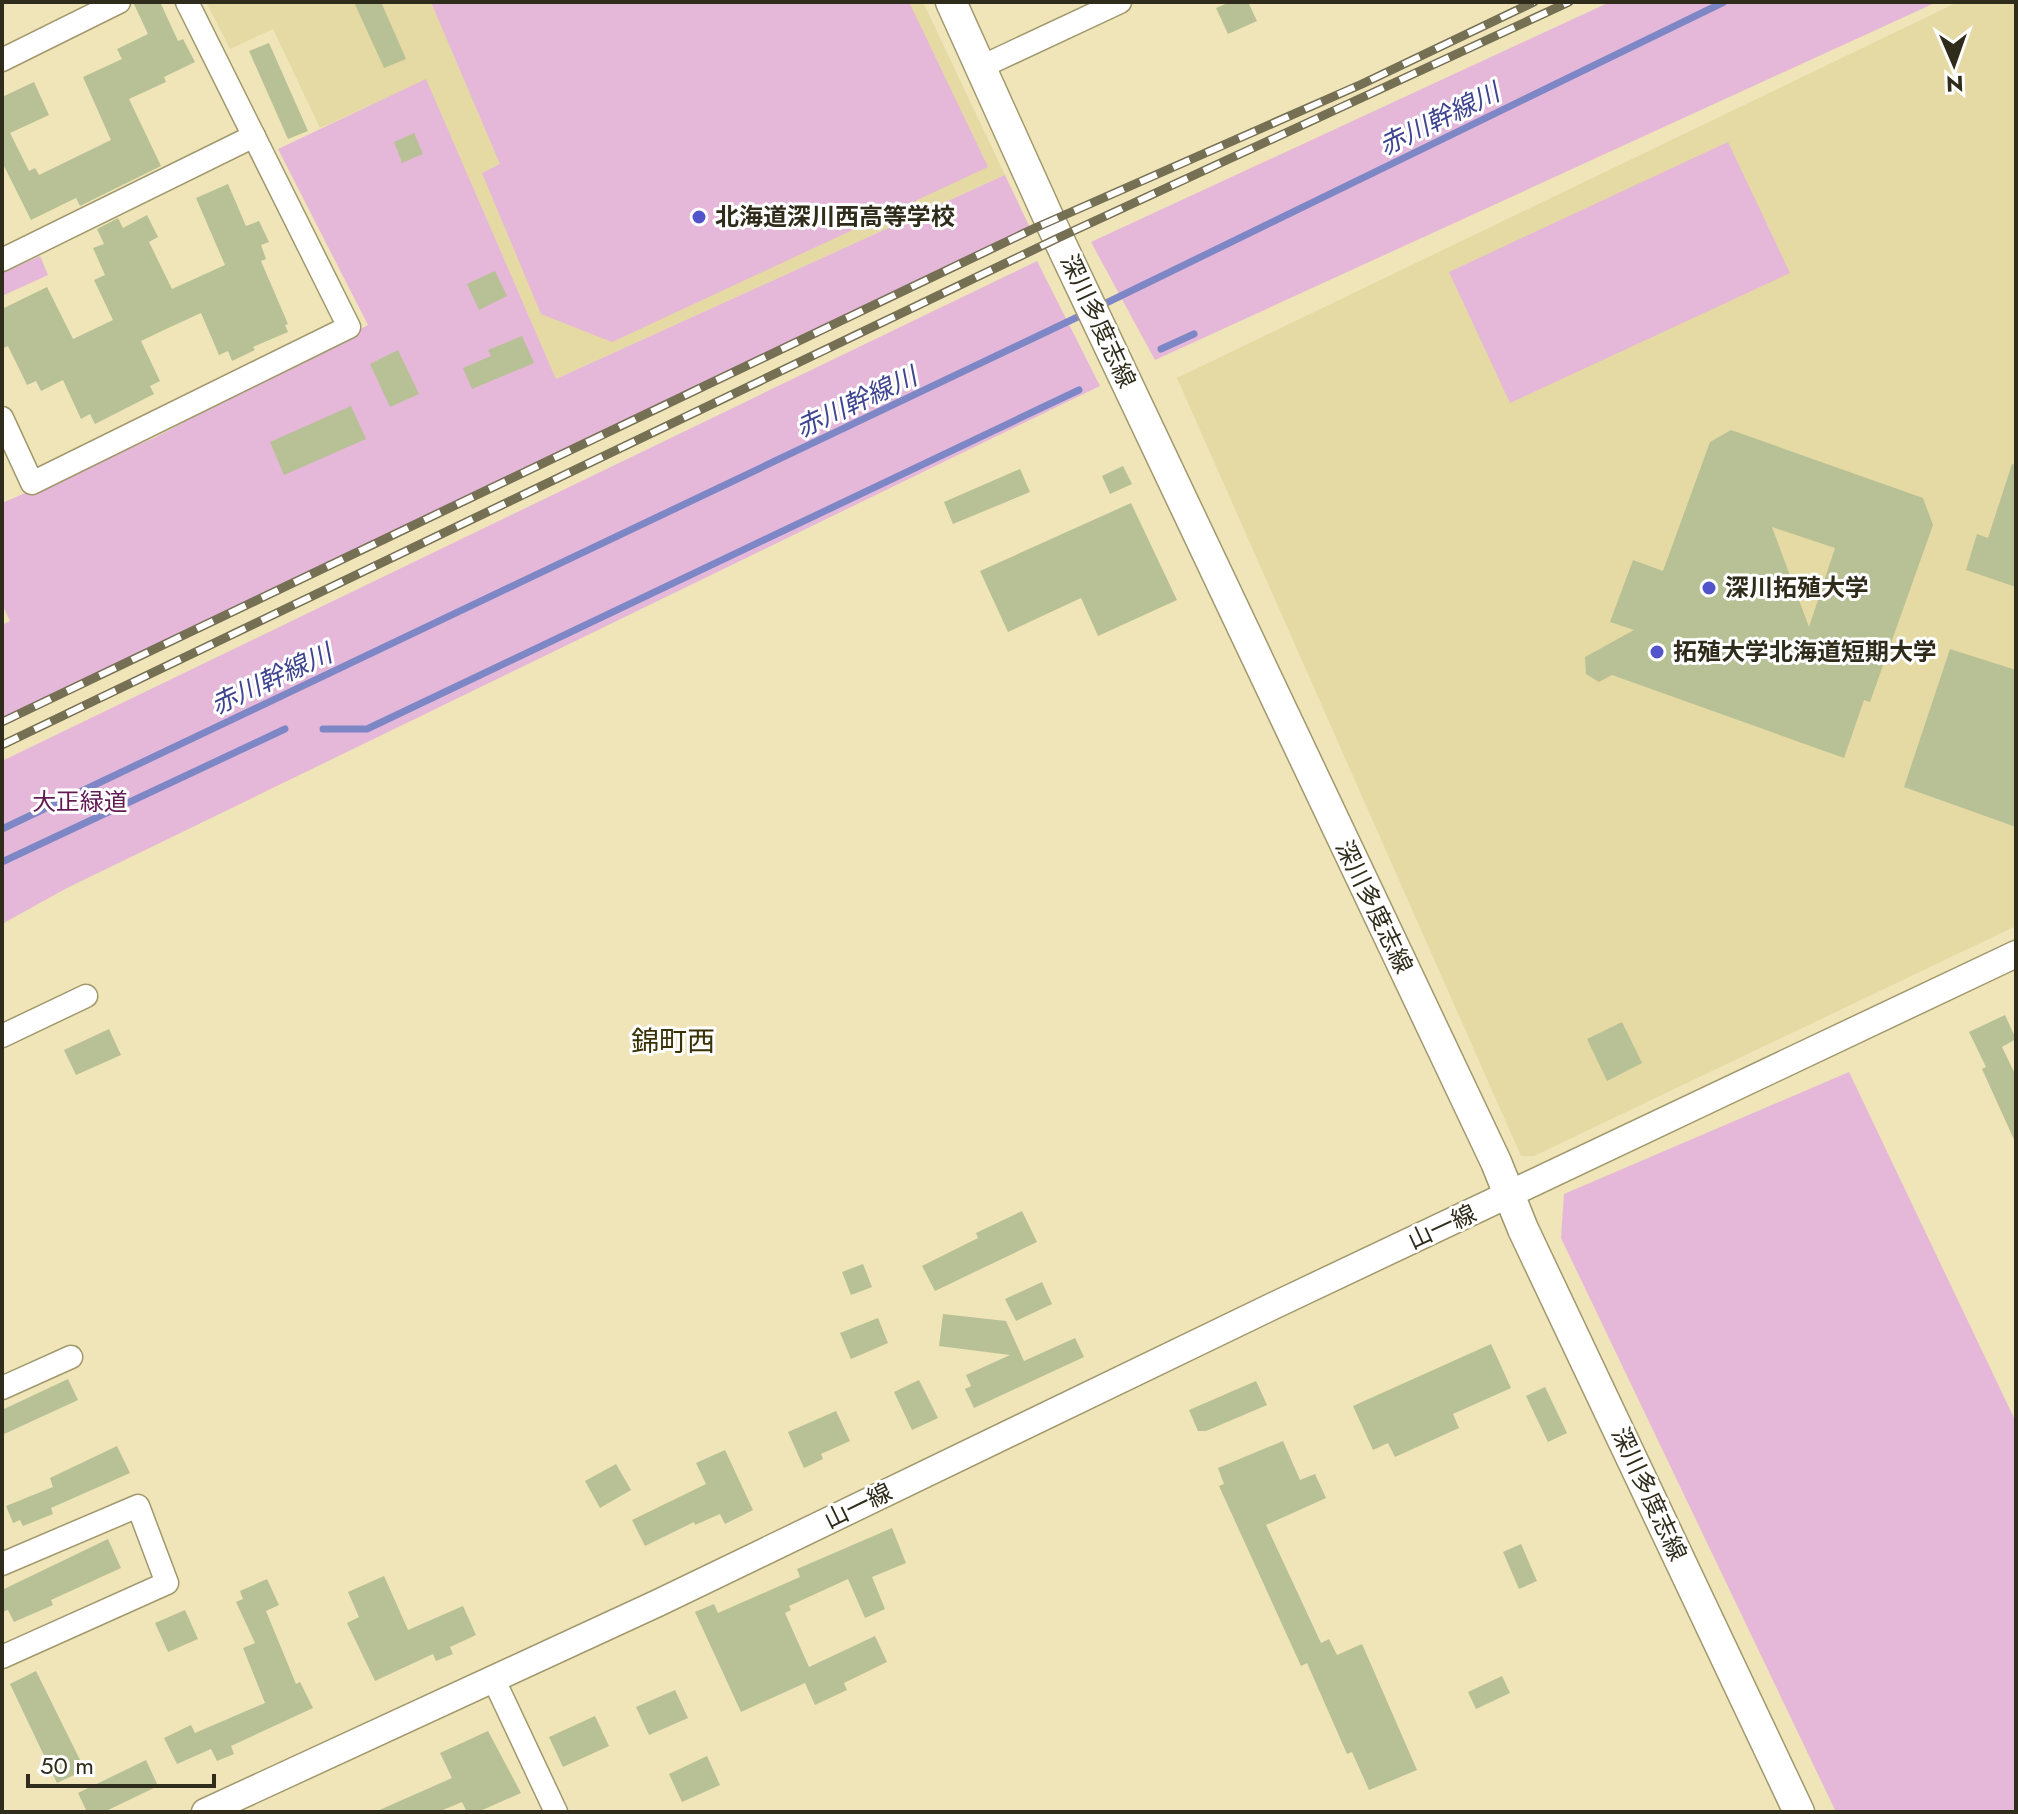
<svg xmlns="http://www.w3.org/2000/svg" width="2018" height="1814" font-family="Jost,'Noto Sans JP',sans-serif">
	<rect width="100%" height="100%" fill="#efe5b8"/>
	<!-- built -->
	<g fill="#e5d9a4">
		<polygon points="206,2 923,2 1005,175 556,379 426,80 320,128 273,29 230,49"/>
		<polygon points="1958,2 2016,2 2016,926 1534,1156 1521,1156 1177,378"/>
	</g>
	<!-- green -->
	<g fill="#e5b7d8">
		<polygon points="431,2 909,2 988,167 612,342 541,314 482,173 500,164"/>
		<polygon points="1610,2 1937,2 1155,360 1091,242"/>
		<polygon points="426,79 556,379 1005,175 1033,234 2,722 2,625 10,621 2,604 2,503 154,438 368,325 278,149"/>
		<polygon points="1728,142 1790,273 1510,403 1449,272"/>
		<polygon points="40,256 48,275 2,296 2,273"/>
		<polygon points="1037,261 1100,386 67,888 2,924 2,761"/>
		<polygon points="1849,1072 2016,1422 2016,1812 1836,1812 1561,1238 1564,1194"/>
	</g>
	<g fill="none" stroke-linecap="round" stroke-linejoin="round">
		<!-- stream -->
		<g stroke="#7e87c6" stroke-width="7">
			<polyline points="1100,306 1724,2"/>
			<polyline points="1161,349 1194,334"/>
			<polyline points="323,729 367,729 1079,390"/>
			<polyline points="2,829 1086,313"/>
			<polyline points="2,862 285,729"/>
		</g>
	</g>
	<!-- building -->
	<g fill="#b8c195" fill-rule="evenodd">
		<polygon points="133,2 160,2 178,41 183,39 195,62 164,77 166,82 129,99 161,166 80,206 76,198 31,220 2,162 2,97 34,82 49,115 10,133 29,171 35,168 39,175 111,140 83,77 122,59 117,49 148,34"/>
		<polygon points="354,2 381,2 406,59 384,68"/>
		<polygon points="1230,2 1248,2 1257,21 1228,34 1216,8"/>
		<polygon points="269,43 308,131 288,139 249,51"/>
		<polygon points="414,133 423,154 402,163 394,142"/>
		<polygon points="228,184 246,226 259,221 269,242 261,245 266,259 261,261 288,324 285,325 288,332 253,347 255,350 232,361 228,351 219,355 201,313 166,329 141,341 160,381 150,386 154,394 95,424 90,414 81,419 63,380 41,391 36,381 27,385 8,346 2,349 2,309 47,287 73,339 113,320 94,280 105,275 93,248 104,244 97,229 118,218 123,228 147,215 158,237 149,242 172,289 225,265 196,198"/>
		<polygon points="495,271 507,296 479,310 467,284"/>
		<polygon points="522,336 534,363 472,389 463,368 491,356 488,350"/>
		<polygon points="398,350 419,394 390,407 370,364"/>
		<polygon points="351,406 366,439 284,475 270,442"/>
		<path d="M1731 430 1923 498 1933 525 1870 702 1864 700 1844 758 1612 675 1599 682 1586 674 1585 657 1634 630 1610 622 1633 560 1663 571 1710 442ZM1772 527 1835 548 1809 627Z"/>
		<polygon points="2012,464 2016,465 2016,587 1966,570 1977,534 1988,538"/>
		<polygon points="1123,466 1132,484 1110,494 1102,476"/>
		<polygon points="1020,469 1030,492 953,524 944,502"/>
		<polygon points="1131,503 1177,600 1098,636 1081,598 1008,632 980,571"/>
		<polygon points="1950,649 2016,670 2016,827 1904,787"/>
		<polygon points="2005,1015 2016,1039 2002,1047 2016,1076 2016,1144 1982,1069 1986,1067 1969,1032"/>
		<polygon points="1622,1022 1642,1063 1607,1081 1587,1039"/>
		<polygon points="109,1029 121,1055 76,1075 64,1050"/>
		<polygon points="1022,1211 1037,1242 935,1291 922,1266 978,1238 976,1233"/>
		<polygon points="863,1264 872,1287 851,1295 842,1272"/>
		<polygon points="1042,1282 1052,1304 1016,1321 1005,1299"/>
		<polygon points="943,1314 1006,1321 1024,1361 1075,1338 1084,1357 974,1408 965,1389 971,1386 966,1375 1010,1355 939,1346"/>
		<polygon points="878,1318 888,1343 851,1359 840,1333"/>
		<polygon points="1491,1344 1511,1388 1453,1414 1459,1428 1395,1457 1388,1443 1373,1450 1353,1406"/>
		<polygon points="68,1379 78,1400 2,1435 2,1410"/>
		<polygon points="919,1380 938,1418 912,1430 894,1392"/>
		<polygon points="1256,1381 1267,1405 1206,1431 1198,1431 1189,1410"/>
		<polygon points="1545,1387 1567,1433 1548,1442 1526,1396"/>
		<polygon points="836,1411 850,1441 821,1454 823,1459 804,1468 788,1432"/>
		<polygon points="1283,1441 1300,1480 1315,1474 1326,1498 1266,1525 1321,1643 1329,1639 1337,1655 1362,1644 1417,1770 1369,1790 1352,1752 1347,1754 1307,1663 1301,1666 1219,1486 1224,1484 1218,1468"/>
		<polygon points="117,1446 130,1473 51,1508 53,1514 23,1526 20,1520 13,1523 6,1506 53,1487 50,1478"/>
		<polygon points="725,1450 753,1510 725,1524 720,1514 695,1525 694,1522 645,1546 632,1520 706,1484 696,1463"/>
		<polygon points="616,1464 631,1490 600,1508 585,1481"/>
		<polygon points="892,1528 906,1563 872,1577 885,1609 865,1618 848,1579 789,1606 791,1610 785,1613 809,1667 875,1636 887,1662 844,1683 847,1690 815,1705 805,1683 741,1712 695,1612 714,1604 718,1613 800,1577 797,1569"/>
		<polygon points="108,1539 121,1568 51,1600 53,1605 14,1622 8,1610 2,1612 2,1590"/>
		<polygon points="1521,1544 1537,1581 1519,1589 1503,1552"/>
		<polygon points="384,1576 408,1630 463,1606 476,1635 450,1647 453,1654 436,1661 433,1654 375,1681 347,1623 359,1617 348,1592"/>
		<polygon points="267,1579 279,1605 266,1611 296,1684 300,1682 313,1708 231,1746 234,1754 217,1761 211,1749 177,1764 164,1738 191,1725 195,1733 265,1703 243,1648 255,1643 236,1602 243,1599 240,1591"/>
		<polygon points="185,1610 198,1639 168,1652 155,1623"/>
		<polygon points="36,1671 85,1770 57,1783 10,1684"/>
		<polygon points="1502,1676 1510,1693 1476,1709 1468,1692"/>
		<polygon points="675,1690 688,1718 649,1735 636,1707"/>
		<polygon points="595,1716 609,1746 563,1767 549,1737"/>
		<polygon points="488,1731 521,1793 478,1812 467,1812 462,1802 438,1812 375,1812 452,1778 440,1753"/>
		<polygon points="707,1756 720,1785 682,1802 669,1774"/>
		<polygon points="146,1760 158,1786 104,1812 87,1812 78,1793"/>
	</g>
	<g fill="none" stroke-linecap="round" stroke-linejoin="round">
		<!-- minor casing -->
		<g stroke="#a1986d" stroke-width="25">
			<g id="minor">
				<polyline points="2,60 119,2"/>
				<polyline points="981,67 1120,2"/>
				<polyline points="2,260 254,136"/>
				<polyline points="2,418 32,483 349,327 187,2"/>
				<polyline points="2,1036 86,996"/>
				<polyline points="2,1388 71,1357"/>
				<polyline points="2,1564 138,1506 167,1583 2,1657"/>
				<polyline points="493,1678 556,1812"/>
			</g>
		</g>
		<!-- tertiary casing -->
		<g stroke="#a1986d" stroke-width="29">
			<polyline id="tertiary" points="205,1812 658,1603 1273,1306 2016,954"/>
		</g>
		<!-- secondary casing -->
		<g stroke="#a1986d" stroke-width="33">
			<polyline id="secondary" points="951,2 1050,221 1496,1162 1523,1229 1799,1812"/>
		</g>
		<!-- minor -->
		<use href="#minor" stroke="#fff" stroke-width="22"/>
		<!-- tertiary -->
		<use href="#tertiary" stroke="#fff" stroke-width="26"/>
		<!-- secondary -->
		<use href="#secondary" stroke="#fff" stroke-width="30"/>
		<!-- rail casing -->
		<g stroke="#756f54" stroke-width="9">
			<g id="rail">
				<polyline points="2,722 1035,228 1362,84 1534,2"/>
				<polyline points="2,745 1058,238 1569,2"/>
			</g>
		</g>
		<!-- rail -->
		<use href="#rail" stroke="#fff" stroke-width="6" stroke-dasharray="18" stroke-linecap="butt"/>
	</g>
	<!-- markers -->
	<g fill="#5254cb" stroke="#fff" stroke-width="3">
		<circle cx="699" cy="217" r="8"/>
		<circle cx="1709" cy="588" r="8"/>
		<circle cx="1657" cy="652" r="8"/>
	</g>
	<g text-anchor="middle" stroke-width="6" stroke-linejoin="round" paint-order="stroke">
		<!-- poi labels -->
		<g font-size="24" font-weight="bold" fill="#302c1b" stroke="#fff" text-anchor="start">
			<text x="715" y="225">北海道深川西高等学校</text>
			<text x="1725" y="596">深川拓殖大学</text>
			<text x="1673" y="660">拓殖大学北海道短期大学</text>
		</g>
		<!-- street labels -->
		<g font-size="24" fill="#302c1b" stroke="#fff">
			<text transform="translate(1098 321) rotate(65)" y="8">深川多度志線</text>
			<text transform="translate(1374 907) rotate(64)" y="8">深川多度志線</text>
			<text transform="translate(1442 1227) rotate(-25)" y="8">山一線</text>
			<text transform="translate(1649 1494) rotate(65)" y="8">深川多度志線</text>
			<text transform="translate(858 1506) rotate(-26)" y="8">山一線</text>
		</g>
		<!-- park labels -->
		<g font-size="24" fill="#621a53" stroke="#fff">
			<text x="80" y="810">大正緑道</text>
		</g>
		<!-- water labels -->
		<g font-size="26" font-style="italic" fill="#3f4490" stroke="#fff">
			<text transform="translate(1439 119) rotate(-26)" y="9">赤川幹線川</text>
			<text transform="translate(856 402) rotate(-25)" y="9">赤川幹線川</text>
			<text transform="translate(271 679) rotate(-25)" y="9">赤川幹線川</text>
		</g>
		<!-- quarter labels -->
		<g font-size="28" fill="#3a3105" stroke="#fff">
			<text x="673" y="1051">錦町西</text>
		</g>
	</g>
	<!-- border -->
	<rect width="2018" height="1814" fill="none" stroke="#302c1b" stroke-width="8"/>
	<!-- north arrow -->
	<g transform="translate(1954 64) rotate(178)" stroke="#ffffff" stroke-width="6" paint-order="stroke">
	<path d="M0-6L14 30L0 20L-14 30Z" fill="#302c1b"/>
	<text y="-12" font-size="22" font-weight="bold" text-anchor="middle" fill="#302c1b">N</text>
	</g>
	<!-- scale -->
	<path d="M28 1774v12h186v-12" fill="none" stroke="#302c1b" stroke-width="4"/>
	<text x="40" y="1774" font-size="24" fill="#302c1b" stroke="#ffffff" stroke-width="6" paint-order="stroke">50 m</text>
</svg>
